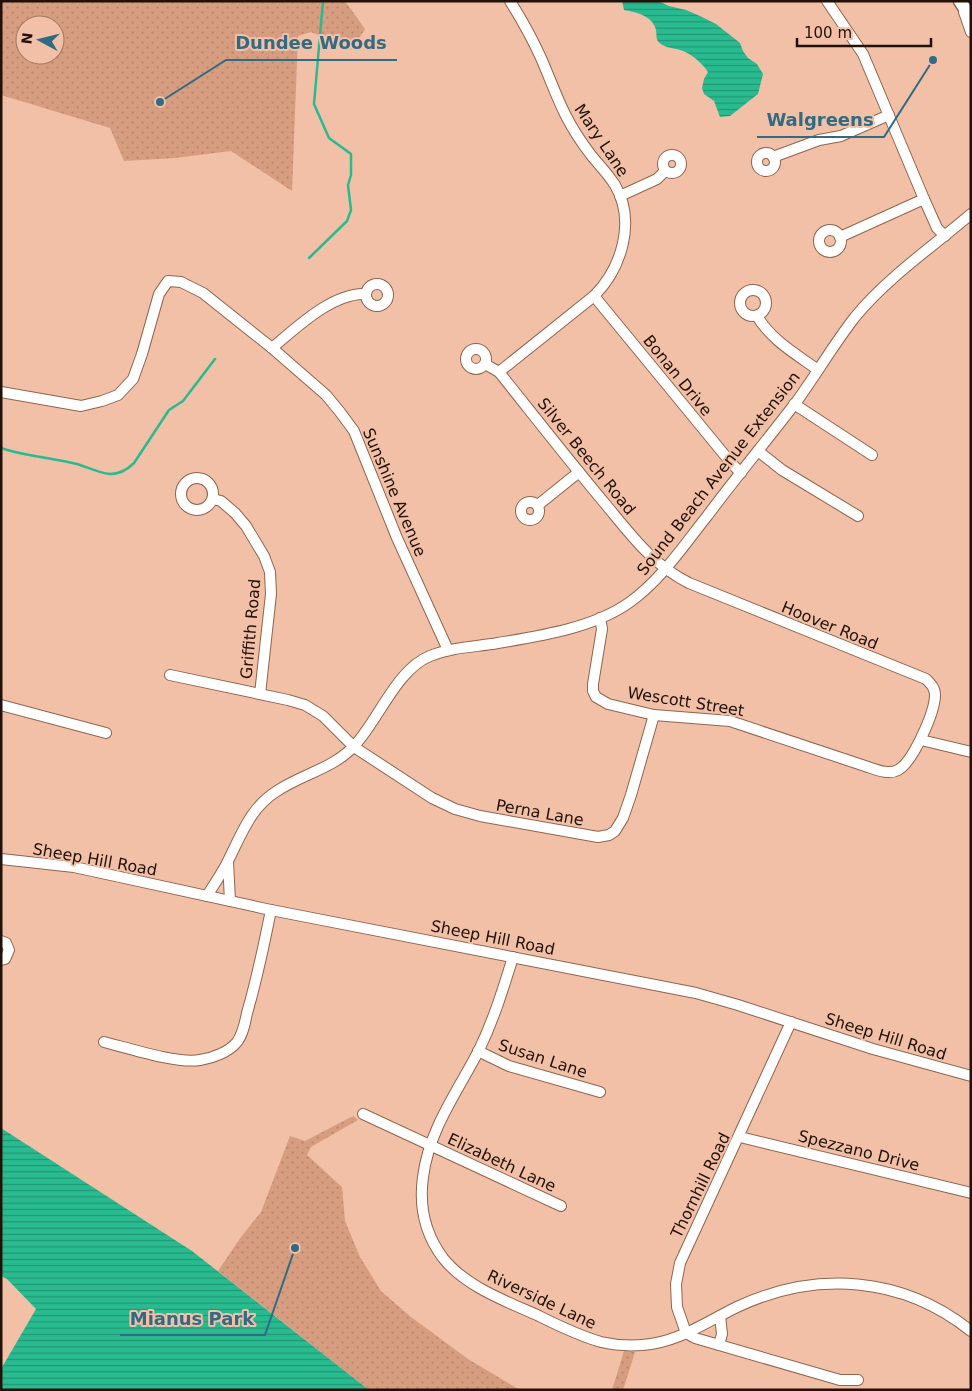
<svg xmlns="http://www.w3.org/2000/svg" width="972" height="1391" font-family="'DejaVu Sans',sans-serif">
	<defs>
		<pattern id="grass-dots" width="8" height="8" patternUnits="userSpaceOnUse" patternTransform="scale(1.25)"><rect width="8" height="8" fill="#d79d80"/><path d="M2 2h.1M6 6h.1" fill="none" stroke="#b8866d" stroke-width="1.8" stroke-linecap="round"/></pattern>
		<pattern id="water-rules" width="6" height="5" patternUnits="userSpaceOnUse" patternTransform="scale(1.25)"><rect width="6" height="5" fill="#29bb90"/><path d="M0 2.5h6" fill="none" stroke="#239774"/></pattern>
	</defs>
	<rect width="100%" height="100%" fill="#f1c0a7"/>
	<!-- grass -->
	<g fill="url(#grass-dots)" fill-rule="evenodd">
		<path d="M1 1H345L365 29 352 50 311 32 298 36 292 191 231 151 175 158 124 161 110 128 1 95ZM25 25H55V55H25Z"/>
		<polygon points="353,1116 358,1120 311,1147 307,1155 342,1187 345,1221 360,1257 381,1291 411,1317 468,1359 520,1390 369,1390 218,1271 241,1237 261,1212 290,1136 305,1141"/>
		<polygon points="624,1351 635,1352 623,1390 612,1390"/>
	</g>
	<!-- water -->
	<g fill="url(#water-rules)">
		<path d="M622 1H658L669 6 686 10 700 16 716 24 740 43 743 51 748 58 757 64 763 74 758 94 730 116 720 117 714 101 704 94 702 88 704 79 708 72C702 63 691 53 680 50 674 48 666 48 661 44 655 40 657 36 656 30 653 16 636 12 624 10Z"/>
		<polygon points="1,1128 192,1251 369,1390 1,1390 1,1369 36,1309 7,1279 1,1276"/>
	</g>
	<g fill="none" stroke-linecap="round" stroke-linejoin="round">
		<!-- stream -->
		<g stroke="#29bb90" stroke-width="2.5">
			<polyline points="309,258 347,221 351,210 348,185 351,175 351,154 329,138 314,104 323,1"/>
			<path d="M1 448C25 456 52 458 77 464 87 467 99 473 110 474 119 474 128 469 134 463L169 410 183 401 215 359"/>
		</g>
		<!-- minor casing -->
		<g stroke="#90644d" stroke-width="12">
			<g id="minor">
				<polyline points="827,1 863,54 924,199 937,228 945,236"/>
				<polyline points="964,12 971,32"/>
				<circle cx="766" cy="162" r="9"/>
				<circle cx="672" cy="164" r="9"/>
				<polyline points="773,157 819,140 841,136 889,115"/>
				<polyline points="620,196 657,179 665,171"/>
				<circle cx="830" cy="241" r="11"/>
				<polyline points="840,237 924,199"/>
				<circle cx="377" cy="295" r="11"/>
				<circle cx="753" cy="303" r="13"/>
				<polyline points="594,296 732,464 741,473"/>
				<path d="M757 316C771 340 796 354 818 370"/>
				<path d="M272 348C296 328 333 292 366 294"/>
				<circle cx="476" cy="359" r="10"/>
				<path d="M485 364 499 372C535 417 570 462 607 506 631 535 654 566 689 583L926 679C931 684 935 688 935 695 935 712 913 762 898 770 889 775 877 770 868 767L730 721 654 715 608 704 596 697 593 691V684L602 629 600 618"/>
				<path d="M499 372 594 296C622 268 636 221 615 185 608 174 599 165 591 155 581 142 572 128 565 114 556 96 549 76 541 58 532 38 522 20 510 1"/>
				<polyline points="1,392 81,406 102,401 118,395 133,379 142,354 159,294 168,281 181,282 203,293 272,348 326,395 340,412 354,431 397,538 448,650"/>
				<polyline points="794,404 872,455"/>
				<polyline points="758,451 782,470 858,516"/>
				<circle cx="197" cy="494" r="16"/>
				<polyline points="213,499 221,501 235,513 246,526 264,556 270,572 271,594 260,694"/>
				<circle cx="530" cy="511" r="9"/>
				<polyline points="538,505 579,472"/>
				<polyline points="170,675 288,700 305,705 323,716 354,747 432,798 455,809 480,816 598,837 609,835 615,831 623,818 631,795 654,715"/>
				<polyline points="1,705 106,733"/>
				<polyline points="921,740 971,752"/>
				<polyline points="1,859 74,867 271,910 696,993 738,1005 873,1049 971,1076"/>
				<polyline points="228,862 230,901"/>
				<path d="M207 896C214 884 223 872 229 859 242 833 251 807 277 791 302 774 335 768 355 745 379 719 397 669 430 656 452 647 475 647 498 643 540 636 594 628 630 602 661 580 684 545 708 515 737 476 768 439 797 401 817 373 834 344 855 317 887 278 932 247 971 214"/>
				<polyline points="1,941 6,943 9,950 5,959 1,960"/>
				<path d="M513 957C503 989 494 1019 479 1050 458 1091 429 1129 423 1177 419 1206 425 1234 443 1258 466 1287 506 1301 539 1316 559 1326 580 1336 601 1342 614 1345 628 1346 642 1345 677 1343 706 1322 737 1307 816 1270 902 1276 971 1331"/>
				<polyline points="791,1022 680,1263 676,1284 677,1307 686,1333 695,1338 840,1380 858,1380"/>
				<path d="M104 1042C128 1048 177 1064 200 1060 213 1058 229 1052 237 1042 243 1034 245 1023 247 1013 257 979 264 945 271 910"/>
				<polyline points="478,1051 509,1066 600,1092"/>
				<polyline points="363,1114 561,1206"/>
				<polyline points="740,1137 971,1193"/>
				<polyline points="719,1345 722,1334 720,1316"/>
			</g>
		</g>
		<!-- major casing -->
		<g stroke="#90644d" stroke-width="15">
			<polyline id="major" points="960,1 971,18"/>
		</g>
		<!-- minor -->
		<use href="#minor" stroke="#fff" stroke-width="10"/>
		<!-- major -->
		<use href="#major" stroke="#fff" stroke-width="12"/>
	</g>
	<g text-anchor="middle" stroke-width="4" stroke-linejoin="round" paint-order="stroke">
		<!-- street labels -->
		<g font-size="16" fill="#221108" stroke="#f1c0a7">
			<text transform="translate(602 140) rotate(56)" y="6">Mary Lane</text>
			<text transform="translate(678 375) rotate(51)" y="6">Bonan Drive</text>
			<text transform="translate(587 456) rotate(51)" y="6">Silver Beech Road</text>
			<text transform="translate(718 473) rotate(-52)" y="6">Sound Beach Avenue Extension</text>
			<text transform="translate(395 492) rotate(67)" y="6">Sunshine Avenue</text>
			<text transform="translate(830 625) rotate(22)" y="6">Hoover Road</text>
			<text transform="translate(250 629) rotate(-85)" y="6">Griffith Road</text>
			<text transform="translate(686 701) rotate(9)" y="6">Wescott Street</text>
			<text transform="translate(540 812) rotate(10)" y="6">Perna Lane</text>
			<text transform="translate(95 859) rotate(10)" y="6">Sheep Hill Road</text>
			<text transform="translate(493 937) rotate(11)" y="6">Sheep Hill Road</text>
			<text transform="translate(886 1036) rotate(17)" y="6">Sheep Hill Road</text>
			<text transform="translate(543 1058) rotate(18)" y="6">Susan Lane</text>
			<text transform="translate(859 1150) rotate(14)" y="6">Spezzano Drive</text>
			<text transform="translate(502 1162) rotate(25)" y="6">Elizabeth Lane</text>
			<text transform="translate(700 1185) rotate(-64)" y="6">Thornhill Road</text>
			<text transform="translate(542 1299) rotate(25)" y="6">Riverside Lane</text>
		</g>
	</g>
	<!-- callouts -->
	<path fill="none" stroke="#306b83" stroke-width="2" d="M160 102L226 60H397M933 60L884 137H757M295 1248L265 1335H120"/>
	<g fill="#306b83" stroke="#f1c0a7" stroke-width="2">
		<circle cx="160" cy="102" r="5"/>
		<circle cx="933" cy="60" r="5"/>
		<circle cx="295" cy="1248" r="5"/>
	</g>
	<g font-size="18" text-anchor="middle" font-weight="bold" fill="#306b83" stroke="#f1c0a7" stroke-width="4" stroke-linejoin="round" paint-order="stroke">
		<text x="311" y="49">Dundee Woods</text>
		<text x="820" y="126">Walgreens</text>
		<text x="192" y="1325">Mianus Park</text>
	</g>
	<!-- border -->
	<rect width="972" height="1391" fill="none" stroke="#221108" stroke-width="5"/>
	<!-- north arrow -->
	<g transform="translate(40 40) rotate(277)"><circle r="24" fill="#f1c0a7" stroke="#9e7a67"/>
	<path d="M0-4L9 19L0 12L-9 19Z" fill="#306b83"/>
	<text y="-8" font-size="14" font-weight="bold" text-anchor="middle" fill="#221108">N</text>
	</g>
	<!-- scale -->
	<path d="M797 38v8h134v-8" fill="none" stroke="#221108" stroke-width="2.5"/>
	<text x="804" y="38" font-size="15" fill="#221108" stroke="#f1c0a7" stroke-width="4" paint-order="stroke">100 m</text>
</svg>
